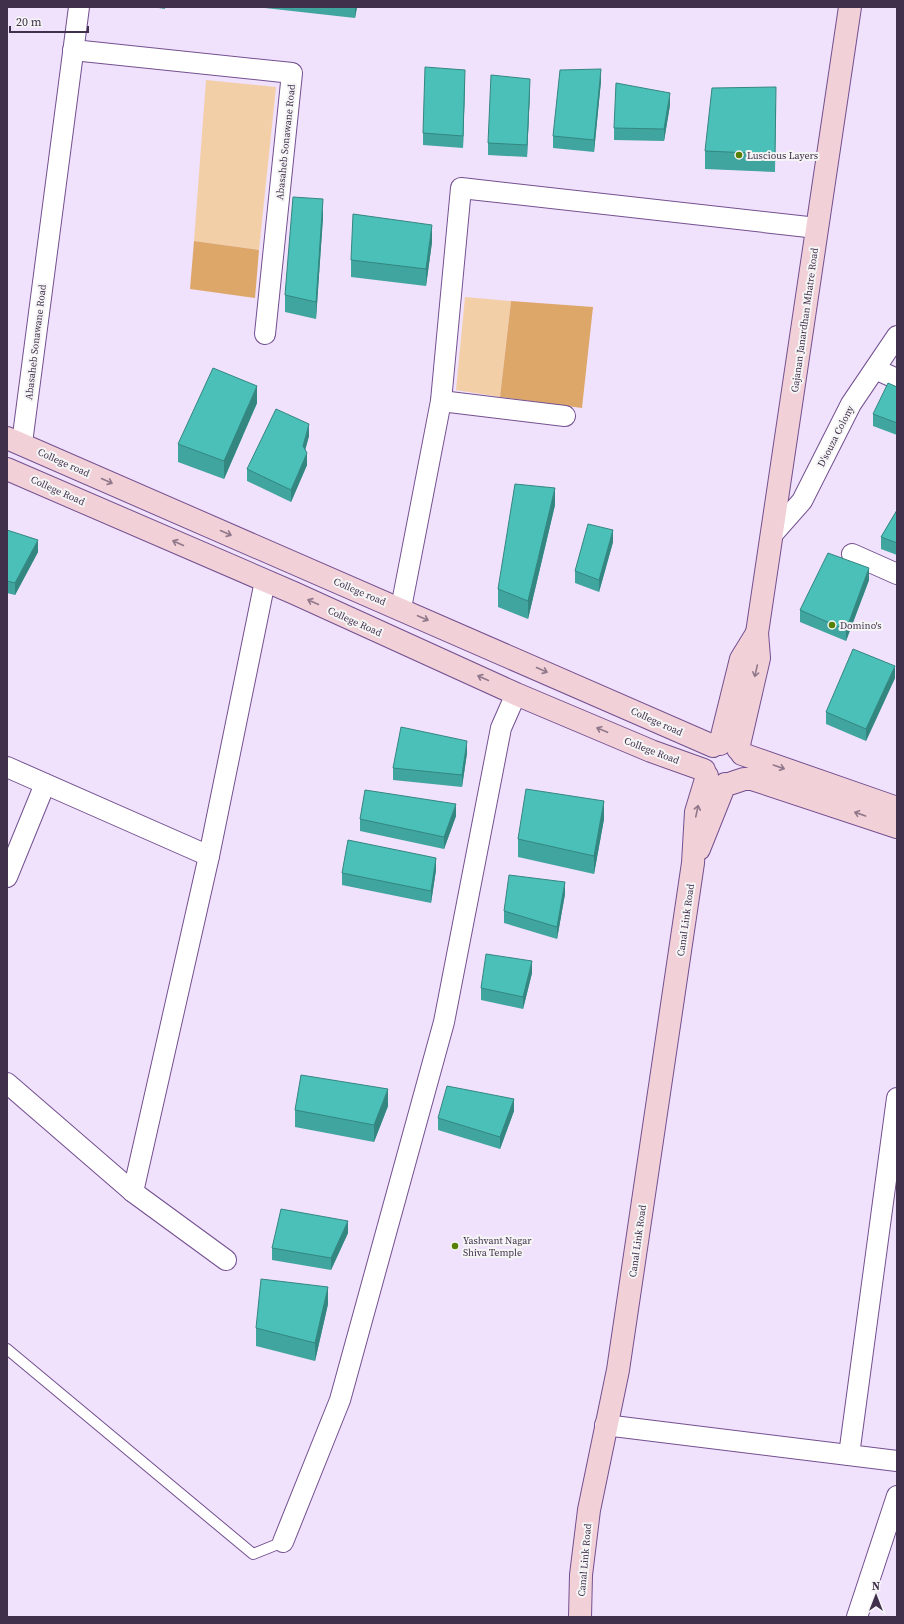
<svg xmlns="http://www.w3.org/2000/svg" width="904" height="1624" font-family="'Source Serif 4',serif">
	<rect width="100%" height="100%" fill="#f0e1fd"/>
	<!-- green -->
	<g fill="#f3cfa8">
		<polygon points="206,80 276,87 259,250 194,241"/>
		<polygon points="465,297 511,301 500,397 456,390"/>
	</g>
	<!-- forest -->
	<g fill="#dda76a">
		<polygon points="194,241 259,250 255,298 190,289"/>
		<polygon points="511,301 593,307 582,408 500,397"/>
	</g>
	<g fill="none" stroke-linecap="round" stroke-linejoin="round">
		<!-- lane casing -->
		<g stroke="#73508f" stroke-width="12">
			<polyline id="lane" points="7,1349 253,1554 283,1542"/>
		</g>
		<!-- street casing -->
		<g stroke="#73508f" stroke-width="22">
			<g id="street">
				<polyline points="73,50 292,73 265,334"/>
				<polyline points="875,369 897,379"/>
				<polyline points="441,401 565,416"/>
				<polyline points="22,443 79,7"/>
				<polyline points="772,535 802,501 851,404 897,336"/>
				<polyline points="852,554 897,574"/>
				<polyline points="401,608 441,401 461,188 817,228"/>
				<polyline points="7,767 209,856"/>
				<polyline points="7,877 45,784"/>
				<polyline points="7,1083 133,1192"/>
				<polyline points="226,1260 133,1192 209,856 265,581"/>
				<polyline points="605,1425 897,1461"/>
				<polyline points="849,1455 897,1098"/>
				<polyline points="283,1542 340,1400 444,1022 501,728 516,694"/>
				<polyline points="857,1617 897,1496"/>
			</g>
		</g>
		<!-- secondary casing -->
		<g stroke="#73508f" stroke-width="24">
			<g id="secondary">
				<polyline points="7,438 713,746"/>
				<polyline points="7,469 294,593 516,694 651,751 704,770"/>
				<polyline points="720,744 741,659 757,633"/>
				<polyline points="738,749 759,658 757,633 850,7"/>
				<polyline points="742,754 897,808"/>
				<polyline points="732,783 744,779 752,779 897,827"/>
				<polyline points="699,849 725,784"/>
				<polyline points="580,1617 581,1575 589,1510 618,1370 693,863 696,812 707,776"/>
			</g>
		</g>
		<!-- lane -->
		<use href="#lane" stroke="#fff" stroke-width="10"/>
		<!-- street -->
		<use href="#street" stroke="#fff" stroke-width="20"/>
		<!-- secondary -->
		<use href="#secondary" stroke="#f2d0d7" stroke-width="22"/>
	</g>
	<!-- wall -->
	<g fill="#40a59e">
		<polygon points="152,7 165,7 165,9"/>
		<polygon points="256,7 357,7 355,18"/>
		<polygon points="601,81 594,152 553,148 553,136"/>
		<polygon points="465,82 463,148 423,145 423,133"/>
		<polygon points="530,91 527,157 488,155 488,143"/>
		<polygon points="670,105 664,141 614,140 614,128"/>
		<polygon points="776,105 775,172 705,169 705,151"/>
		<polygon points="323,217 316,319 285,312 285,295"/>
		<polygon points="432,242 426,286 351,277 351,260"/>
		<polygon points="897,387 897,435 873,426 873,414"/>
		<polygon points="257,403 224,479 178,462 178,444"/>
		<polygon points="309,436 305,450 307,465 291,502 247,481 247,469"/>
		<polygon points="555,505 528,619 498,607 498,589"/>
		<polygon points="897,510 897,555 881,549 881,537"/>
		<polygon points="7,530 38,552 15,595 7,593"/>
		<polygon points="613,542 599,592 575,583 575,571"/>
		<polygon points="869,580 846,641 800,622 800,610"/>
		<polygon points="895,678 866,741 826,724 826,712"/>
		<polygon points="467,753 462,787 393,780 393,768"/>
		<polygon points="456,816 444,849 360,831 360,819"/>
		<polygon points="604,819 594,874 518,857 518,839"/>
		<polygon points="436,870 431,903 342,885 342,873"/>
		<polygon points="565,894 557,939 504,923 504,911"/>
		<polygon points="532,973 523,1009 481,1000 481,988"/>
		<polygon points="388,1106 374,1142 295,1127 295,1110"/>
		<polygon points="514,1111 500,1149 438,1130 438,1118"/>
		<polygon points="348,1233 331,1270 272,1260 272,1248"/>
		<polygon points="328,1304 315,1361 256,1346 256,1328"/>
	</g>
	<!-- shaded-wall -->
	<g fill="#348681">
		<polygon points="355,7 357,7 355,18"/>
		<polygon points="601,69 601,81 594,152 594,140"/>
		<polygon points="465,70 465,82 463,148 463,136"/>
		<polygon points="530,79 530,91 527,157 527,145"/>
		<polygon points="670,93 670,105 664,141 664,129"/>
		<polygon points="323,199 323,217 316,319 316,302"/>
		<polygon points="432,225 432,242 426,286 426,269"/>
		<polygon points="257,386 257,403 224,479 224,461"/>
		<polygon points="309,424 309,436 303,458 303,446"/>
		<polygon points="307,453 307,465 291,502 291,490"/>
		<polygon points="555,488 555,505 528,619 528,601"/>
		<polygon points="613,530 613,542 599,592 599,580"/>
		<polygon points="38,540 38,552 15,595 15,583"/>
		<polygon points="869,568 869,580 846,641 846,630"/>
		<polygon points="895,666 895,678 866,741 866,729"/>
		<polygon points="467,741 467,753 462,787 462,775"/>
		<polygon points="604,801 604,819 594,874 594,856"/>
		<polygon points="456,804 456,816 444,849 444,837"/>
		<polygon points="436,858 436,870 431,903 431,891"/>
		<polygon points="565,882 565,894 557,939 557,927"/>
		<polygon points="532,961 532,973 523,1009 523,997"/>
		<polygon points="388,1089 388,1106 374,1142 374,1125"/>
		<polygon points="514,1099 514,1111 500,1149 500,1137"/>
		<polygon points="348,1221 348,1233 331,1270 331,1258"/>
		<polygon points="328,1287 328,1304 315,1361 315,1343"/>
	</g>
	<!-- building -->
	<g fill="#4bc0b8" stroke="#348681">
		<polygon points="425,67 465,70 463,136 423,133"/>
		<polygon points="601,69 594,140 553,136 560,70"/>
		<polygon points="491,75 530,79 527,145 488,143"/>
		<polygon points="616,83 670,93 664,129 614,128"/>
		<polygon points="776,87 775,154 705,151 712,88"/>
		<polygon points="293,197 323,199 316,302 285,295"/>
		<polygon points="353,214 432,225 426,269 351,260"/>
		<polygon points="213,368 257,386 224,461 178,444"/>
		<polygon points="888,383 897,387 897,423 873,414"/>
		<polygon points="276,409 309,424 303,446 307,453 291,490 247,469"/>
		<polygon points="515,484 555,488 528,601 498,589"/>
		<polygon points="897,510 897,543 881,537"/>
		<polygon points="588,524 613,530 599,580 575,571"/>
		<polygon points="7,530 38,540 15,583 7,581"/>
		<polygon points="828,553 869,568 846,630 800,610"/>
		<polygon points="853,649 895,666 866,729 826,712"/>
		<polygon points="401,727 467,741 462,775 393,768"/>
		<polygon points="526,789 604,801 594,856 518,839"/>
		<polygon points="365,790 456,804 444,837 360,819"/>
		<polygon points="348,840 436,858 431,891 342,873"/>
		<polygon points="509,875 565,882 557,927 504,911"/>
		<polygon points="486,954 532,961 523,997 481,988"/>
		<polygon points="301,1075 388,1089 374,1125 295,1110"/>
		<polygon points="447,1086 514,1099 500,1137 438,1118"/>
		<polygon points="281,1209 348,1221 331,1258 272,1248"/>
		<polygon points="261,1279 328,1287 315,1343 256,1328"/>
	</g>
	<!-- one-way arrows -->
	<defs><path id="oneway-shaft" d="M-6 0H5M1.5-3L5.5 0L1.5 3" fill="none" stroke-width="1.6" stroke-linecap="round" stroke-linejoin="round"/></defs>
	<g stroke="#90788b">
		<use href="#oneway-shaft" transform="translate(107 481) rotate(24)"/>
		<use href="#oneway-shaft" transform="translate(226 533) rotate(24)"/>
		<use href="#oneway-shaft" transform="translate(178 543) rotate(-156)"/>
		<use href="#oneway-shaft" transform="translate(313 602) rotate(-156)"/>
		<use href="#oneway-shaft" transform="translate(423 618) rotate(23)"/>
		<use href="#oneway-shaft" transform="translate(542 670) rotate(24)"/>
		<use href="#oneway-shaft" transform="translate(756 671) rotate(103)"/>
		<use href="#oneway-shaft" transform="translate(483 678) rotate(-156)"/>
		<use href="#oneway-shaft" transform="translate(602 730) rotate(-157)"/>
		<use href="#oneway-shaft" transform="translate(779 767) rotate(19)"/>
		<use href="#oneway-shaft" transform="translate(697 811) rotate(-78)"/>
		<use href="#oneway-shaft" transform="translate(860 814) rotate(-161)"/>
	</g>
	<!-- markers -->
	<g fill="#568002" stroke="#f5f5f5" stroke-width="1.5">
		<circle cx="739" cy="155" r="4"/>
		<circle cx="832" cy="625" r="4"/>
		<circle cx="455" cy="1246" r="4"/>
	</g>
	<g text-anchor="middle" stroke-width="4" stroke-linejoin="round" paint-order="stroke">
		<!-- street labels -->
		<g font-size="10" fill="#40304c" stroke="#f5f5f5">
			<text transform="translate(285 142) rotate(-84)" y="4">Abasaheb Sonawane Road</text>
			<text transform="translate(804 320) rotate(-82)" y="4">Gajanan Janardhan Mhatre Road</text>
			<text transform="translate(35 342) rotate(-83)" y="4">Abasaheb Sonawane Road</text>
			<text transform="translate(835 436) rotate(-63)" y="4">D'souza Colony</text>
			<text transform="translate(64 462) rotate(24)" y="4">College road</text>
			<text transform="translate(58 490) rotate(24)" y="4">College Road</text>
			<text transform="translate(360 591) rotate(23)" y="4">College road</text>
			<text transform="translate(355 621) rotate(24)" y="4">College Road</text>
			<text transform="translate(657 721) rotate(24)" y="4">College road</text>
			<text transform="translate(652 750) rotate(21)" y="4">College Road</text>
			<text transform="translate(685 920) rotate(-82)" y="4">Canal Link Road</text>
			<text transform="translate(637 1241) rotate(-82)" y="4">Canal Link Road</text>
			<text transform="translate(584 1560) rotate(-85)" y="4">Canal Link Road</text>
		</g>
		<!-- poi labels -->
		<g font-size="10" fill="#40304c" stroke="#f5f5f5" text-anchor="start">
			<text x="747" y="159">Luscious Layers</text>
			<text x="840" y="629">Domino's</text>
			<text x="463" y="1244">Yashvant Nagar<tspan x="463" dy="12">Shiva Temple</tspan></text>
		</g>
	</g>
	<!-- border -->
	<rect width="904" height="1624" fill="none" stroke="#40304c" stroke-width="16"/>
	<!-- north arrow -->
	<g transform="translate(876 1596)" stroke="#f5f5f5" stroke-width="3" paint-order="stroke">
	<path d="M0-3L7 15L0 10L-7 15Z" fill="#40304c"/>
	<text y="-6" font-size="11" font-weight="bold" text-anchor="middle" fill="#40304c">N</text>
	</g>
	<!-- scale -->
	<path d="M10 26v6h78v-6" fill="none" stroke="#40304c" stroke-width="2"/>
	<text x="16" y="26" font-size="12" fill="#40304c" stroke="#f5f5f5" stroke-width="3" paint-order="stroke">20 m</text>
</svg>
